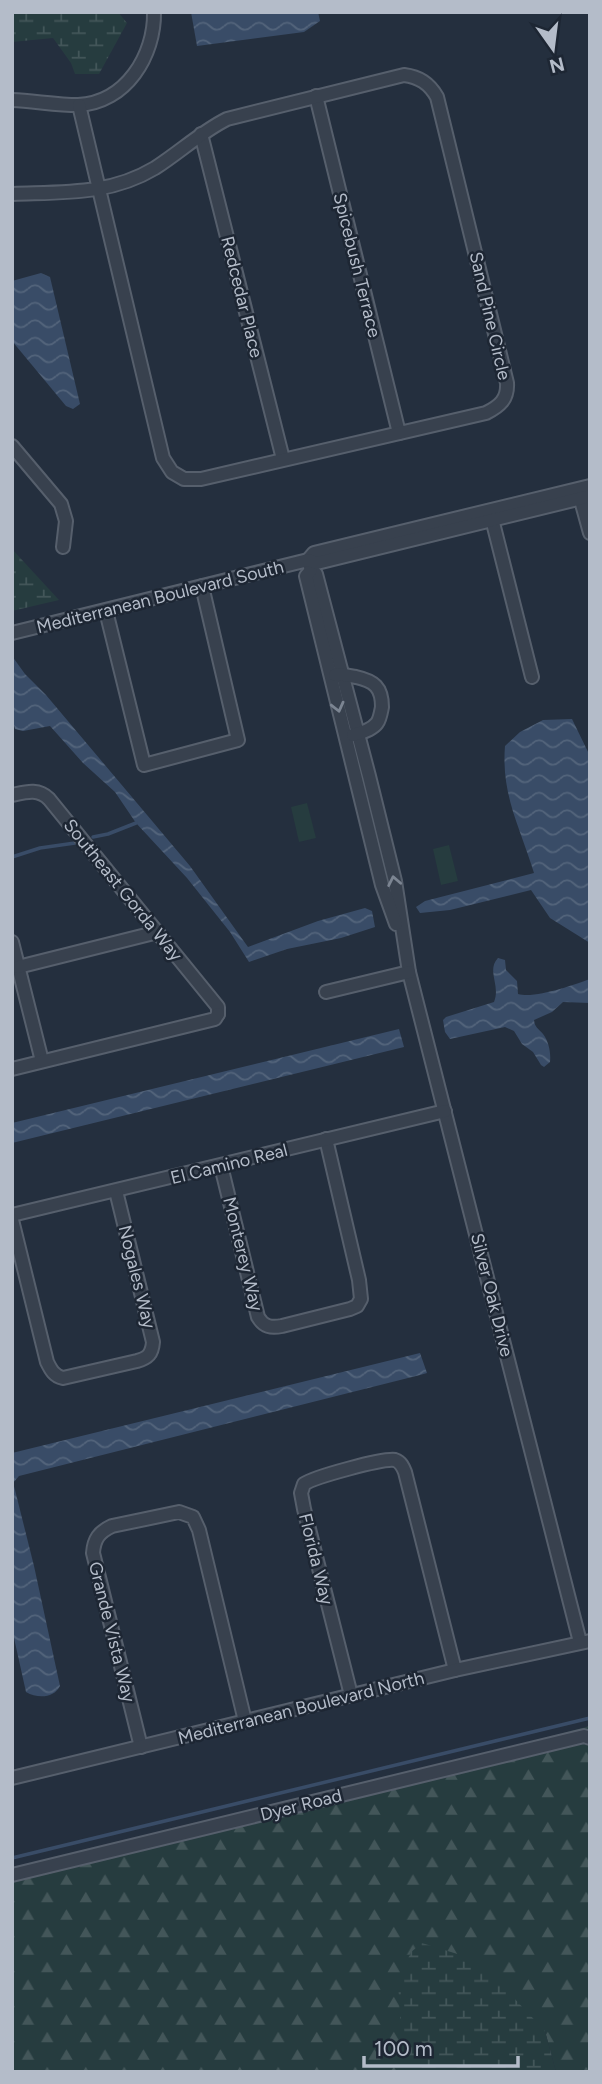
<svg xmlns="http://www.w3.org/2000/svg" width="602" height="2084" font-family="Figtree,sans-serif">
	<defs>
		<pattern id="forest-firs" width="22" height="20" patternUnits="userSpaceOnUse" patternTransform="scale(1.75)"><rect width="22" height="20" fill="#263c3f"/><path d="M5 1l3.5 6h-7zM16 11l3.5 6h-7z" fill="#435659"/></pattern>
		<pattern id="wetland-marsh" width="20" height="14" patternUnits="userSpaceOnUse" patternTransform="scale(1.75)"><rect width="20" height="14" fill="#263c3f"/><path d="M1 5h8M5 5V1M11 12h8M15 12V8" fill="none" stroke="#435659"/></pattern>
		<pattern id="water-waves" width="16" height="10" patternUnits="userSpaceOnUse" patternTransform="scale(1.75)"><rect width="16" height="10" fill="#394c67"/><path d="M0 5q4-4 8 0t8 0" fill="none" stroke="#53647b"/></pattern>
	</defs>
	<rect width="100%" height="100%" fill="#242f3e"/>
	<!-- forest -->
	<polygon fill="url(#forest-firs)" points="590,1726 590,2072 556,2072 545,2031 403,2067 407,2072 12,2072 12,1877"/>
	<!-- wetland -->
	<g fill="url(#wetland-marsh)">
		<polygon points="12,12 118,12 127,23 99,74 75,74 71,63 53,38 12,42"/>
		<polygon points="12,549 59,600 12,611"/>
		<polygon points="422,1943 467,1957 511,1995 545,2031 556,2072 407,2072 403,2067 398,1981 411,1952"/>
	</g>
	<!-- pitch -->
	<g fill="#263c3f">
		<polygon points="307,803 316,838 299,842 291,807"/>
		<polygon points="449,845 458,881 441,885 433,849"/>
	</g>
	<!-- water -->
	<g fill="url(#water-waves)">
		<polygon points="191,12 318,12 320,21 304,32 197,46"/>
		<polygon points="41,273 50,277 80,404 73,409 66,406 12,341 12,281"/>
		<polygon points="12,656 25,674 46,695 190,866 248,947 318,921 365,908 372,911 375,927 341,938 287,949 249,962 230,932 187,878 136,823 115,792 83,763 50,726 23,731 15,729 12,718"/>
		<path d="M572 719 590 756V943L550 918 531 890 450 910 420 913 416 907 425 901 534 873C520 827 501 795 505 746L520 732 543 720Z"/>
		<path d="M498 958 505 960 506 970 517 981 518 994C535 999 573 985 590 979V1003L563 1002 552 1012 534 1020C535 1028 538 1028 543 1034 549 1042 551 1053 550 1062L544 1067 541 1065 533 1052 522 1044 514 1031 505 1027 450 1039 445 1032 443 1020 446 1017 494 1002C501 985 486 971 498 958Z"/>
		<polygon points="399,1029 404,1047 12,1143 12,1123"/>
		<path d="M420 1353 427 1373 420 1375 19 1476 13 1483 15 1490 34 1566 60 1686C54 1698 38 1699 26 1692L12 1629V1453Z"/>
	</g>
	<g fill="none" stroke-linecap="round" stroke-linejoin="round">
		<!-- stream -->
		<g stroke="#394c67" stroke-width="3.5">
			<polyline points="93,837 108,834 136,823"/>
			<polyline points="12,857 40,848 75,843"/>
			<polyline points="12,1858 590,1718"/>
		</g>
		<!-- street casing -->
		<g stroke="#565f6c" stroke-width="16">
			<g id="street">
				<polyline points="316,96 399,433"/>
				<path d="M12 100C34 101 57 105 78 105 126 103 155 55 154 12"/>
				<polyline points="201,134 283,459"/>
				<path d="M13 194C64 192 110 195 155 168 180 152 201 132 227 119L404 75C419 77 429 83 437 97L507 383C508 399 500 406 486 413L201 479H184L172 472 163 458 79 105"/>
				<polyline points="12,446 61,504 66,521 63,547"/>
				<polyline points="579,493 590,533"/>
				<polyline points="490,511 532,677"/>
				<polyline points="308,560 311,570 316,574 369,776 395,881 409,972 580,1642"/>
				<polyline points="308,560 314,553 590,486"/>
				<polyline points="311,570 306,576 382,885 396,924"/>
				<polyline points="106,611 144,765 238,740 202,586"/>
				<polyline points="12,633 308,560 317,563 590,496"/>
				<path d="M335 675C343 674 349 676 356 677 374 681 382 687 382 707 381 712 380 719 377 723 372 730 361 733 353 735"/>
				<path d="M12 795C26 792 38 788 49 799L218 1007V1014"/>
				<polyline points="12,942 42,1061"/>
				<polyline points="18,967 158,932"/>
				<polyline points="326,992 409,972"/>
				<polyline points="12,1069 215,1019 218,1014"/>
				<path d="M221 1166 258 1317C264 1327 271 1328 282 1326L350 1309 357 1306 361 1299 359 1280 326 1139"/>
				<polyline points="12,1215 445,1111"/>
				<path d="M12 1220 47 1362C51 1370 54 1376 63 1378L137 1361C148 1358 152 1354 153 1342L116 1191"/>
				<path d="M351 1695 304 1509 301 1493 304 1484C314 1477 383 1458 395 1460 401 1462 403 1467 405 1472L455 1670"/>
				<path d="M141 1747 93 1553C94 1539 99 1532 112 1526L179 1512 193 1517 199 1530 245 1721"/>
				<polyline points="12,1778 455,1670 590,1641"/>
				<polyline points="12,1875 584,1736 590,1738"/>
			</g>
		</g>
		<!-- street -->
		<use href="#street" stroke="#38414e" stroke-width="12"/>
	</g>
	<!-- one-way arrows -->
	<defs><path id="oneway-chevron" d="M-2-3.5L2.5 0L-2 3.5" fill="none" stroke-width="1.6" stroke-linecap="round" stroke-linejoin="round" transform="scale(1.75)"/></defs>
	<g stroke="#7c8592">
		<use href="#oneway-chevron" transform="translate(338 707) rotate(76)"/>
		<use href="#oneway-chevron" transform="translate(394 881) rotate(-101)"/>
	</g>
	<g text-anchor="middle" stroke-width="5" stroke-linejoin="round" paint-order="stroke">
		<!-- street labels -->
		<g font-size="18" fill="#b4bcc9" stroke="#1d2633">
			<text transform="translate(357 265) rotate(76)" y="6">Spicebush Terrace</text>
			<text transform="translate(242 297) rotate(76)" y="6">Redcedar Place</text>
			<text transform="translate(490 316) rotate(77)" y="6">Sand Pine Circle</text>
			<text transform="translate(160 597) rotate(-14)" y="6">Mediterranean Boulevard South</text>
			<text transform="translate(123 890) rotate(51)" y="6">Southeast Gorda Way</text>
			<text transform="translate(229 1164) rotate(-14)" y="6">El Camino Real</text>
			<text transform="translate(243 1254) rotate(76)" y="6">Monterey Way</text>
			<text transform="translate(137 1277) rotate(76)" y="6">Nogales Way</text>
			<text transform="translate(492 1295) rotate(76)" y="6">Silver Oak Drive</text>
			<text transform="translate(316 1559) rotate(76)" y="6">Florida Way</text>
			<text transform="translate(112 1632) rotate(76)" y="6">Grande Vista Way</text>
			<text transform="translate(301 1708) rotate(-14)" y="6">Mediterranean Boulevard North</text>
			<text transform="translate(301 1805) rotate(-14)" y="6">Dyer Road</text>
		</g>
	</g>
	<!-- border -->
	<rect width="602" height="2084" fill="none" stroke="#b4bcc9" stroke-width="28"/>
	<!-- north arrow -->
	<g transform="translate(553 49) rotate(166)" stroke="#1d2633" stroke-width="5" paint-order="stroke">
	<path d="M0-5L12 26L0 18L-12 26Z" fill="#b4bcc9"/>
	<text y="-10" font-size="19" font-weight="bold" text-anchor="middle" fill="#b4bcc9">N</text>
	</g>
	<!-- scale -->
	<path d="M364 2056v10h154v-10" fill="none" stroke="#b4bcc9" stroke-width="3.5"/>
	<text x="374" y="2056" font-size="21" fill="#b4bcc9" stroke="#1d2633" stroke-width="5" paint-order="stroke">100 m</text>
</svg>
